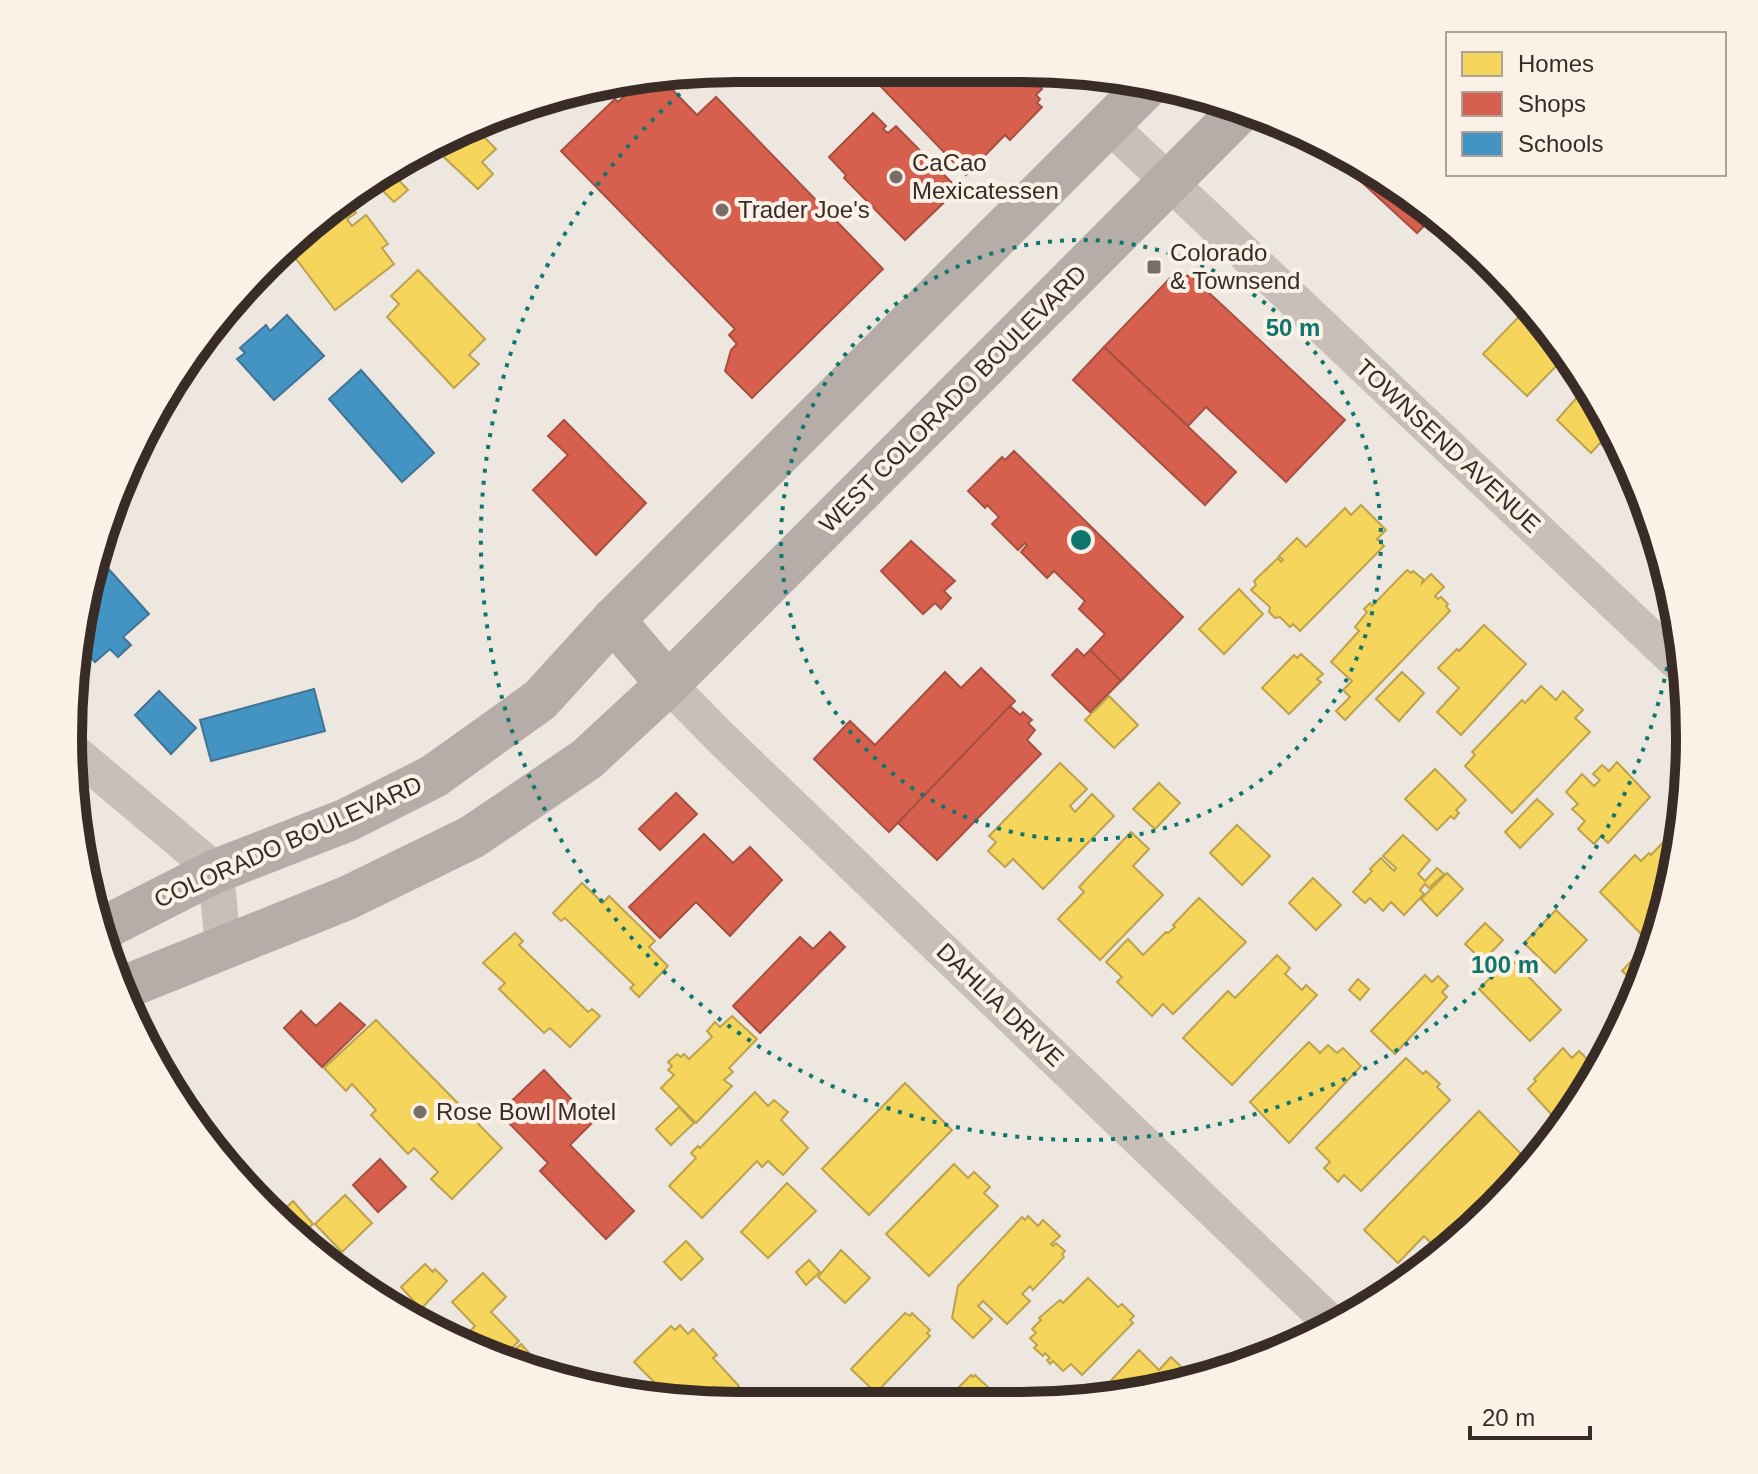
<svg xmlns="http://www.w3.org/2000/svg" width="1758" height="1474" font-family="Helvetica,sans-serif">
	<rect width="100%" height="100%" fill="#eee7e0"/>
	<!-- homes -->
	<g fill="#f6d55c" stroke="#bda24c" stroke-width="2">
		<polygon points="475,128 496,149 482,162 493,174 478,189 432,146"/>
		<polygon points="396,177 408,190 394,202 382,190"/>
		<polygon points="346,201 356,213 347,219 352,226 366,215 388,244 382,248 394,264 335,310 290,251 313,234 309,229"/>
		<polygon points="418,270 485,339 469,355 479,364 454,388 387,317 399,304 391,296"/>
		<polygon points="1529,306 1568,354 1527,396 1483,354"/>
		<polygon points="1588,385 1618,442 1609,451 1600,443 1591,453 1557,420"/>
		<polygon points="1632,467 1639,481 1647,507 1619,480"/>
		<polygon points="1361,505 1386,530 1377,539 1384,546 1300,631 1293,624 1290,627 1280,617 1275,618 1269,612 1270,607 1251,590 1256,585 1254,581 1278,558 1281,562 1283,560 1279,556 1297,538 1306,547 1345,508 1351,515"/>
		<polygon points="1407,570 1411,573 1413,571 1423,579 1422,583 1431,574 1444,587 1435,596 1438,599 1441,597 1448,604 1446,606 1450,611 1345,720 1336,711 1350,697 1343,690 1352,681 1331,662 1359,631 1355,627 1367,612 1364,609 1370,603 1372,606"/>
		<polygon points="1239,589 1263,614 1224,654 1199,629"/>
		<polygon points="1484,625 1526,664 1461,735 1437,712 1459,688 1438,668 1457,649 1459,651"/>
		<polygon points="1301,654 1323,674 1317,679 1321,682 1289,714 1262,688 1294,655 1297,658"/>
		<polygon points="1402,672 1424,693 1399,721 1376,699"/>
		<polygon points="1541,686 1556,700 1563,691 1583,710 1575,718 1590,732 1512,813 1465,766 1475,755 1472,752 1522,700 1525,703"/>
		<polygon points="1109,696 1138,725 1114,748 1085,720"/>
		<polygon points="1617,762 1650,797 1608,843 1601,836 1594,844 1578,829 1585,821 1572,809 1578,804 1566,792 1582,774 1594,786 1600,780 1593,774 1602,765 1609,771"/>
		<polygon points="1060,763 1087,789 1070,806 1075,812 1092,794 1114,816 1043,889 1013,859 1005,867 988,851 996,842 989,836"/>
		<polygon points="1435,769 1466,800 1456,810 1459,813 1454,819 1451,816 1437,830 1405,799"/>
		<polygon points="1159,783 1180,803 1155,829 1133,809"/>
		<polygon points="1537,799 1553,814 1520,848 1505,832"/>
		<polygon points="1681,823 1677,867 1661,921 1645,938 1600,892 1635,855 1641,861 1649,853 1651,855"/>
		<polygon points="1237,825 1270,856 1242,885 1210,853"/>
		<polygon points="1131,832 1149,849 1133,866 1163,895 1100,960 1058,919 1084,892 1079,887"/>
		<polygon points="1403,835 1430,860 1418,874 1425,881 1437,868 1444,874 1429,888 1425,884 1420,890 1424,894 1404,915 1391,902 1383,911 1370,898 1365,903 1353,892 1372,871 1370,869 1381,858 1394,871 1396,868 1383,856"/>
		<polygon points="1447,873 1463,889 1437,916 1421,899"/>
		<polygon points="1313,878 1341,905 1316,930 1289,903"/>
		<polygon points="582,883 603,903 609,896 655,941 649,947 668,966 639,997 630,988 634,985 565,918 561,921 553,913"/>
		<polygon points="1199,898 1246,942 1173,1014 1163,1004 1152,1016 1117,982 1122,977 1106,962 1128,939 1143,955 1166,932 1168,933 1175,927 1173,925"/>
		<polygon points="1556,910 1587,940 1555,973 1524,943"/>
		<polygon points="1485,923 1503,940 1483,961 1465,944"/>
		<polygon points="515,933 523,941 519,945 588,1012 592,1009 600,1016 570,1047 550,1028 544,1033 499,989 505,983 483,963"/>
		<polygon points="1651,940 1654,943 1641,988 1622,971"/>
		<polygon points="1277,955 1290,968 1285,974 1302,990 1306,985 1317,995 1232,1085 1183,1038 1228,991 1235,998"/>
		<polygon points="1510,958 1561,1010 1530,1041 1479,989"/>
		<polygon points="1425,975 1432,982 1438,976 1448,986 1442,992 1447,997 1395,1054 1371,1031"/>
		<polygon points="1358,979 1369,989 1360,1000 1349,990"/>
		<polygon points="732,1016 757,1039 729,1068 733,1072 724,1080 732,1086 696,1123 661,1088 674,1075 668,1070 672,1066 668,1062 677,1054 681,1057 684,1054 689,1059 712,1037 707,1031 715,1022 720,1027"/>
		<polygon points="376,1020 502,1148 452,1199 431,1179 438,1172 414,1148 408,1154 371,1115 376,1110 352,1084 346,1091 324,1068"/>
		<polygon points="1309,1042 1320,1053 1328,1045 1337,1053 1343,1048 1361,1066 1289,1143 1250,1102"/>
		<polygon points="1563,1048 1572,1058 1579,1051 1598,1070 1586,1093 1581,1092 1553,1116 1528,1089 1536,1081 1534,1079"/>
		<polygon points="1406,1058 1423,1074 1426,1071 1440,1084 1437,1087 1450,1100 1361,1191 1344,1175 1338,1182 1324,1168 1330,1162 1316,1148"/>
		<polygon points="905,1083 952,1130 869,1215 822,1169"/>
		<polygon points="755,1092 768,1106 774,1100 788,1112 781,1120 808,1148 783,1175 768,1161 762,1167 757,1161 702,1218 669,1186 696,1158 691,1153 698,1146 700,1148"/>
		<polygon points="679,1107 694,1123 671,1145 656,1129"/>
		<polygon points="1479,1111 1530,1163 1460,1232 1454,1226 1435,1247 1424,1236 1398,1263 1364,1230"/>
		<polygon points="954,1164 968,1178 974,1172 990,1187 984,1193 998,1206 929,1276 886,1234"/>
		<polygon points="787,1183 816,1211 768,1258 741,1232"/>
		<polygon points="345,1195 372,1223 342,1252 315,1224"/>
		<polygon points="293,1201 313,1224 296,1240 276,1217"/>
		<polygon points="1028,1216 1038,1226 1043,1220 1060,1236 1051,1244 1053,1246 1056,1243 1065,1251 1062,1254 1064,1257 1033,1290 1030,1286 1022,1294 1030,1301 1007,1324 983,1301 978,1306 992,1319 973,1338 952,1318 958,1286 1022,1217 1025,1220"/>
		<polygon points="686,1241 703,1259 681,1280 664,1262"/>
		<polygon points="841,1250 870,1278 845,1303 818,1277"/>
		<polygon points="809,1260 820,1272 806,1285 796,1272"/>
		<polygon points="425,1264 433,1272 435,1269 447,1281 421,1309 401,1287"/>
		<polygon points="483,1273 506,1297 491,1312 519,1341 499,1360 459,1342 475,1326 452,1302"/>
		<polygon points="1088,1278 1118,1307 1122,1304 1134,1316 1130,1320 1133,1323 1082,1375 1071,1364 1063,1371 1053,1361 1050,1364 1047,1360 1050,1358 1045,1353 1043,1356 1034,1348 1037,1345 1030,1338 1036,1333 1032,1329 1041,1320 1039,1318 1060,1300 1063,1303"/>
		<polygon points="905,1313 910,1316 912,1313 930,1330 927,1333 930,1336 876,1393 851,1369"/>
		<polygon points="680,1325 688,1334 693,1329 717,1355 713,1358 739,1386 726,1399 714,1387 695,1405 685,1396 678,1402 672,1400 634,1362 671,1326 675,1330"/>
		<polygon points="521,1344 531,1355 517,1368 502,1362"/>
		<polygon points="1139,1350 1159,1370 1171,1357 1195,1380 1152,1393 1094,1399"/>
		<polygon points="971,1375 973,1377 975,1375 991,1390 989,1392 992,1396 982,1406 954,1406 947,1399"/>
	</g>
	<!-- shops -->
	<g fill="#d6604d" stroke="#a75042" stroke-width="2">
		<polygon points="865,70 1015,72 1018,75 1026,72 1042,89 1036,95 1040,99 1037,103 1042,107 1010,140 1005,135 966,175"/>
		<polygon points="661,78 697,115 716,97 883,269 752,398 725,371 731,350 737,344 729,335 735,329 561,151 615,99 618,102 640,81"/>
		<polygon points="873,113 886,126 883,129 888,133 896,126 958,189 905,240 844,178 846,175 829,157"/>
		<polygon points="1321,140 1431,219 1417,233 1318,142"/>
		<polygon points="1173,275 1191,276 1345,420 1286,482 1206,407 1188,426 1104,347"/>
		<polygon points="1104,347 1236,472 1205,505 1073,380"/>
		<polygon points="564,420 646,503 596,555 533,490 568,455 548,436"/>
		<polygon points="1014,451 1183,617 1121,681 1090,650 1105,634 1079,609 1085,601 1054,571 1047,578 1021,552 1027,545 1025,543 1018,550 992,524 999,517 987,505 985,508 968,491 1002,457 1005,460"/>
		<polygon points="911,541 955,581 944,591 951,598 941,609 935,603 923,614 881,571"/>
		<polygon points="1077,649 1084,656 1090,650 1121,681 1090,712 1052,675"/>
		<polygon points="981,668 1015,701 889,832 814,759 850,721 875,745 945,672 961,688"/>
		<polygon points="1010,706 1020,715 1023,712 1032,720 1028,723 1035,730 1027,740 1041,754 937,860 898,823"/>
		<polygon points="676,793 697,814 660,850 639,829"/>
		<polygon points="704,834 733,863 750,847 782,880 730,936 696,902 660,938 629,907"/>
		<polygon points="830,932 845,947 760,1033 733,1006 800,937 813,949"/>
		<polygon points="340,1003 365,1025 322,1067 284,1028 301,1011 316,1026"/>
		<polygon points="544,1070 593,1122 570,1145 634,1211 606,1239 540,1171 548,1163 499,1113"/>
		<polygon points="380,1159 406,1187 378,1212 353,1185"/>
	</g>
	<!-- schools -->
	<g fill="#4393c3" stroke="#407494" stroke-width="2">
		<polygon points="287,315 324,356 274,400 237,359 245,353 240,348 266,325 270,331"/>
		<polygon points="361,370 434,453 402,482 329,399"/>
		<polygon points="97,556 149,614 123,637 131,645 118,657 110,649 95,662 79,644"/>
		<polygon points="314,689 325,731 211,761 200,720"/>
		<polygon points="159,691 196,728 171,754 135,715"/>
	</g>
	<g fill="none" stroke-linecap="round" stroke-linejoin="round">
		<!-- street -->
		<g stroke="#c8bfb9" stroke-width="36">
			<polyline points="1109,125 1683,668"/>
			<polyline points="668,684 721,738 1333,1325"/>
			<polyline points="73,751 216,871 223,948"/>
		</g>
		<!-- primary -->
		<g stroke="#b6ada8" stroke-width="44">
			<polyline points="613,620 668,684"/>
			<polyline points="100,930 216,871 347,820 434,776 540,700 613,620 1147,86"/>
			<polyline points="118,990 347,898 472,837 587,759 668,684 1238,113"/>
		</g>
	</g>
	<!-- distance rings -->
	<g fill="none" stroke="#0f766e" stroke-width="4" stroke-dasharray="4 8">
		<circle cx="1081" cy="540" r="300"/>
		<path d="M1677 608A600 600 0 1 1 703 74"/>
	</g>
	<!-- markers -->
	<g fill="#786d68" stroke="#fbf1e7" stroke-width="3">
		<circle cx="896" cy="177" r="8"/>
		<circle cx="722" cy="210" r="8"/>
		<rect x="1146" y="259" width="16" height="16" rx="4"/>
		<circle cx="420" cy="1112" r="8"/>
	</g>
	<g text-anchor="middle" stroke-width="8" stroke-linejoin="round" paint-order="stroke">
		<!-- poi labels -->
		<g font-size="24" fill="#392c27" stroke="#fbf1e7" text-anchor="start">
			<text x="912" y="171">CaCao<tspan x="912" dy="28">Mexicatessen</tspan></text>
			<text x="738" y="218">Trader Joe's</text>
			<text x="1170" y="261">Colorado<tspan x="1170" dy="28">&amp; Townsend</tspan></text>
			<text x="436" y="1120">Rose Bowl Motel</text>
		</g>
		<!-- street labels -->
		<g font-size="24" fill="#392c27" stroke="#fbf1e7">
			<text transform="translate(953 399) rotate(-45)" y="8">WEST COLORADO BOULEVARD</text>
			<text transform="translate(1448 446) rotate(43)" y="8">TOWNSEND AVENUE</text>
			<text transform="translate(288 842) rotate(-24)" y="8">COLORADO BOULEVARD</text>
			<text transform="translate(1000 1005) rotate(44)" y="8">DAHLIA DRIVE</text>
		</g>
	</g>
	<!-- crop -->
	<path d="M0 0H1758V1474H0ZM737 82H1021A655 655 0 0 1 1676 737V737A655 655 0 0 1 1021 1392H737A655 655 0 0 1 82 737V737A655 655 0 0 1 737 82Z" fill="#fbf1e7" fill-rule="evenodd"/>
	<path fill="none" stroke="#392c27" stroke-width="10" d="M737 82H1021A655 655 0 0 1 1676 737V737A655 655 0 0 1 1021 1392H737A655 655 0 0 1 82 737V737A655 655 0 0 1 737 82Z"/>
	<circle cx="1081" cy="540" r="12" fill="#0f766e" stroke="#fbf1e7" stroke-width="4"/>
	<g font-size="24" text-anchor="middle" font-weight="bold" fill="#0f766e" stroke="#fbf1e7" stroke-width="8" stroke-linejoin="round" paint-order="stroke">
		<text x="1293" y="336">50 m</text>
		<text x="1505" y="973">100 m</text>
	</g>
	<!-- legend -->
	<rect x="1446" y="32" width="280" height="144" fill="#fbf1e7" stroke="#ada29a" stroke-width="2"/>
	<rect x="1462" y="52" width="40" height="24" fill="#f6d55c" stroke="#ada29a" stroke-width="2"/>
	<text x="1518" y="72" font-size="24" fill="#392c27">Homes</text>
	<rect x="1462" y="92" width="40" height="24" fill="#d6604d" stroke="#ada29a" stroke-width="2"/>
	<text x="1518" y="112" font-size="24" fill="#392c27">Shops</text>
	<rect x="1462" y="132" width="40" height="24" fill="#4393c3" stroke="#ada29a" stroke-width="2"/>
	<text x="1518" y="152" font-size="24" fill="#392c27">Schools</text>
	<!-- scale -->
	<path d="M1470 1426v12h120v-12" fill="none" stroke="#392c27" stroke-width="4"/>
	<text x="1482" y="1426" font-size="24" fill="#392c27" stroke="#fbf1e7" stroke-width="6" paint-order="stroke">20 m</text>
</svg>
